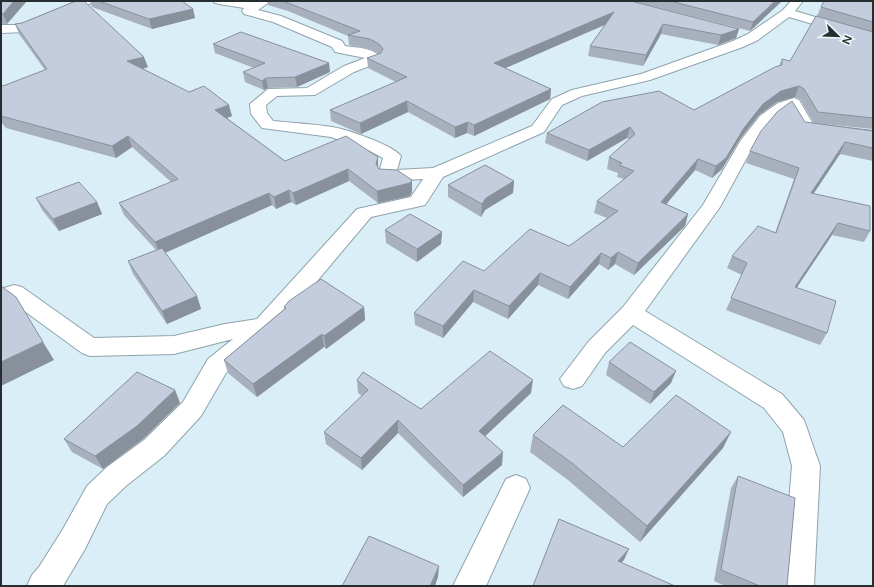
<svg xmlns="http://www.w3.org/2000/svg" width="874" height="587" font-family="'Varela Round',sans-serif">
	<rect width="100%" height="100%" fill="#d9eef7"/>
	<g fill="none" stroke-linecap="round" stroke-linejoin="round">
		<!-- minor casing -->
		<g stroke="#8fa3ab" stroke-width="2">
			<g id="minor">
				<polygon points="78,1 93,1 91,3 26,32 1,33 1,25 20,25"/>
				<path d="M213 1H271L258 10 281 16 342 41 345 46C357 48 374 47 382 59L380 62 354 72 315 95 277 96 266 105 267 113 273 121C293 123 313 124 332 127 346 129 393 145 401 156L397 170 433 168 532 126 552 99 572 90 641 74 733 41 748 34 783 10 791 1H803L795 11 873 34V42L789 17 758 40 743 47 650 80 582 96 562 105 544 132 443 177 425 205 371 217 281 324 226 373 201 416 164 456 127 485 107 504 85 549 63 586H27L32 575 39 567 63 529 87 486 107 467 144 440 183 402 208 359 233 339 174 354 90 356 82 353 12 302 1 306V289L14 285 22 287 94 338 174 336 225 324 257 319 357 209 411 197 423 179 387 181 381 180 378 176 383 158 370 151 331 137 262 128 251 114 250 104 268 89 307 88 344 66 365 58 335 52 332 47 273 22 244 14 242 11 244 8 219 4 215 3Z"/>
				<polygon points="794,98 799,100 813,124 873,131 873,141 801,131 788,109 772,122 756,141 720,207 645,311 782,394 804,420 820,466 814,586 782,586 792,466 783,432 764,408 633,325 605,353 582,386 573,389 564,386 560,379 589,341 623,307 703,205 741,140 760,116 778,103"/>
				<polygon points="516,475 526,479 530,488 486,586 453,586 506,479"/>
			</g>
		</g>
		<!-- minor -->
		<use href="#minor" fill="#fff" fill-rule="evenodd"/>
	</g>
	<!-- wall -->
	<g fill="#a8b0be">
		<polygon points="1,1 7,24 1,24"/>
		<polygon points="90,1 182,1 193,9 195,18 152,29 92,7"/>
		<polygon points="267,1 631,1 739,29 736,38 718,45 661,34 643,66 588,56 590,46 605,25 505,68 551,89 550,99 474,136 467,133 455,138 408,112 361,134 331,121 330,110 396,82 368,68 367,58 379,54 370,49 349,45 348,36 288,11 268,5"/>
		<polygon points="632,1 782,1 750,31"/>
		<polygon points="873,1 873,129 814,123 800,99 795,97 777,102 759,115 740,139 722,169 712,178 695,170 666,204 688,214 685,226 634,275 615,264 608,270 599,264 568,299 538,285 508,319 473,302 443,338 415,325 414,313 484,271 569,246 607,218 594,213 597,201 624,179 617,177 618,173 607,169 609,157 629,139 627,138 587,161 545,143 547,133 694,110 779,66 782,59 790,61 855,27 817,16 821,7"/>
		<polygon points="15,24 148,67 143,69 232,116 227,118 285,161 378,157 378,168 379,169 412,180 412,192 410,196 378,203 349,181 296,205 291,202 276,209 272,205 165,253 197,296 201,309 167,324 133,274 128,261 156,250 124,215 119,203 171,182 132,147 116,158 6,128 1,122 1,84 3,86 45,70 19,34"/>
		<polygon points="213,44 330,72 297,87 268,88 264,90 245,82 243,72 254,68 215,53"/>
		<polygon points="805,122 873,131 873,161 840,154 813,194 870,231 864,242 832,235 797,287 827,333 820,345 726,310 742,275 727,268 732,256 775,233 794,179 746,163 750,151"/>
		<polygon points="514,181 513,193 485,210 481,217 448,197 448,185"/>
		<polygon points="36,198 97,202 102,214 59,231 42,210"/>
		<polygon points="385,230 442,232 441,244 417,262 386,243"/>
		<polygon points="284,307 364,307 365,320 326,349 324,347 257,397 228,373 224,360 284,309"/>
		<polygon points="609,362 671,383 650,404 606,375"/>
		<polygon points="357,380 421,409 531,393 485,436 502,465 463,497 398,433 362,470 326,444 324,432 362,396 358,393"/>
		<polygon points="175,390 180,403 143,439 103,469 72,452 64,439"/>
		<polygon points="533,435 623,447 723,448 640,542 568,480 530,452"/>
		<polygon points="738,476 787,586 725,586 714,581 731,488"/>
	</g>
	<!-- shaded-wall -->
	<g fill="#88909b">
		<polygon points="14,1 27,1 7,24 3,14"/>
		<polygon points="775,1 782,1 750,31 753,22"/>
		<polygon points="193,9 195,18 152,29 149,19"/>
		<polygon points="614,12 613,21 494,73 494,63"/>
		<polygon points="663,24 661,34 643,66 646,55"/>
		<polygon points="739,29 736,38 718,45 721,35"/>
		<polygon points="144,57 148,67 131,72 127,61"/>
		<polygon points="329,63 330,72 297,87 295,77"/>
		<polygon points="266,78 268,88 264,90 262,81"/>
		<polygon points="799,86 795,97 777,102 759,115 740,139 722,169 712,178 716,166 744,128 763,104 781,91"/>
		<polygon points="551,89 550,99 474,136 474,125"/>
		<polygon points="407,101 408,112 361,134 360,123"/>
		<polygon points="229,105 232,116 218,121 215,110"/>
		<polygon points="468,122 467,133 455,138 455,127"/>
		<polygon points="630,127 627,138 587,161 589,150"/>
		<polygon points="128,136 132,147 116,158 112,146"/>
		<polygon points="845,142 840,154 806,205 811,193"/>
		<polygon points="378,157 378,169 376,164"/>
		<polygon points="698,159 695,170 658,214 661,202"/>
		<polygon points="348,169 349,181 296,205 293,193"/>
		<polygon points="412,180 412,192 410,196 378,203 377,191"/>
		<polygon points="514,181 513,193 485,210 481,217 482,204 486,198"/>
		<polygon points="289,190 291,202 276,209 274,197"/>
		<polygon points="269,193 272,205 160,255 155,242"/>
		<polygon points="97,202 102,214 59,231 53,219"/>
		<polygon points="688,214 685,226 634,275 638,263"/>
		<polygon points="838,223 832,235 789,299 795,287"/>
		<polygon points="442,232 441,244 417,262 417,249"/>
		<polygon points="618,252 615,264 608,270 611,258"/>
		<polygon points="601,253 599,264 568,299 570,287"/>
		<polygon points="540,273 538,285 508,319 509,306"/>
		<polygon points="474,290 473,302 443,338 443,326"/>
		<polygon points="197,296 201,309 167,324 162,311"/>
		<polygon points="364,307 365,320 326,349 324,336"/>
		<polygon points="322,334 324,347 257,397 253,384"/>
		<polygon points="43,342 54,360 1,386 1,362"/>
		<polygon points="676,371 671,383 650,404 654,392"/>
		<polygon points="533,380 531,393 478,443 479,431"/>
		<polygon points="175,390 180,403 143,439 103,469 95,456"/>
		<polygon points="398,420 398,433 362,470 361,458"/>
		<polygon points="731,432 723,448 640,542 647,526"/>
		<polygon points="503,452 502,465 463,497 463,485"/>
		<polygon points="629,549 624,560 613,572 618,561"/>
		<polygon points="439,566 438,577 435,586 430,586"/>
	</g>
	<!-- building -->
	<g fill="#c3cddd" stroke="#88909b">
		<polygon points="1,1 14,1 3,14 1,14"/>
		<polygon points="76,1 84,1 144,57 127,61 189,92 204,86 229,105 215,110 285,161 346,136 378,157 376,164 379,169 397,170 412,180 410,183 377,191 348,169 293,193 289,190 274,197 269,193 155,242 119,203 178,179 128,136 112,146 1,116 1,84 3,86 47,69 15,24 22,23"/>
		<polygon points="99,1 182,1 193,9 149,19"/>
		<polygon points="283,1 631,1 739,29 721,35 663,24 646,55 590,46 614,12 494,63 551,89 474,125 468,122 455,127 407,101 360,123 330,110 407,77 367,58 381,53 383,49 379,44 370,39 348,35 360,31"/>
		<polygon points="670,1 775,1 753,22"/>
		<polygon points="824,1 873,1 873,22 821,7"/>
		<polygon points="816,16 873,32 873,118 818,112 804,89 799,86 781,91 763,104 744,128 726,158 716,166 698,159 661,202 688,214 638,263 618,252 611,258 601,253 570,287 540,273 509,306 474,290 443,326 414,313 463,261 484,271 530,229 569,246 618,211 597,201 634,171 619,165 622,163 609,157 635,134 630,127 589,150 547,133 602,102 659,91 694,110 775,67 782,65 782,59 790,61"/>
		<polygon points="241,32 329,63 295,77 266,78 262,81 243,72 265,63 213,44"/>
		<polygon points="792,101 805,122 873,131 873,148 845,142 811,193 870,206 870,231 838,223 795,287 836,301 827,333 731,298 747,263 732,256 758,226 776,233 799,168 750,151 761,131 777,112"/>
		<polygon points="485,165 514,181 486,198 482,204 448,185"/>
		<polygon points="79,182 97,202 53,219 36,198"/>
		<polygon points="410,214 442,232 417,249 385,230"/>
		<polygon points="162,248 197,296 162,311 128,261"/>
		<polygon points="321,279 364,307 324,336 322,334 253,384 224,360 286,308 284,307 289,301"/>
		<polygon points="1,286 16,297 43,342 1,362"/>
		<polygon points="630,342 676,371 654,392 609,362"/>
		<polygon points="490,351 533,380 479,431 503,452 463,485 398,420 361,458 324,432 368,390 357,380 363,372 421,409"/>
		<polygon points="137,372 175,390 137,426 95,456 64,439"/>
		<polygon points="676,395 731,432 647,526 572,463 533,435 563,405 623,447"/>
		<polygon points="738,476 795,498 787,586 760,586 721,570"/>
		<polygon points="559,519 629,549 618,561 675,586 533,586"/>
		<polygon points="369,536 439,566 430,586 342,586"/>
	</g>
	<!-- border -->
	<rect width="874" height="587" fill="none" stroke="#252d30" stroke-width="4"/>
	<!-- north arrow -->
	<g transform="translate(838 36) rotate(113)" stroke="#f1f9fd" stroke-width="3" paint-order="stroke">
	<path d="M0-3L7 15L0 10L-7 15Z" fill="#252d30"/>
	<text y="-6" font-size="11" font-weight="bold" text-anchor="middle" fill="#252d30">N</text>
	</g>
</svg>
